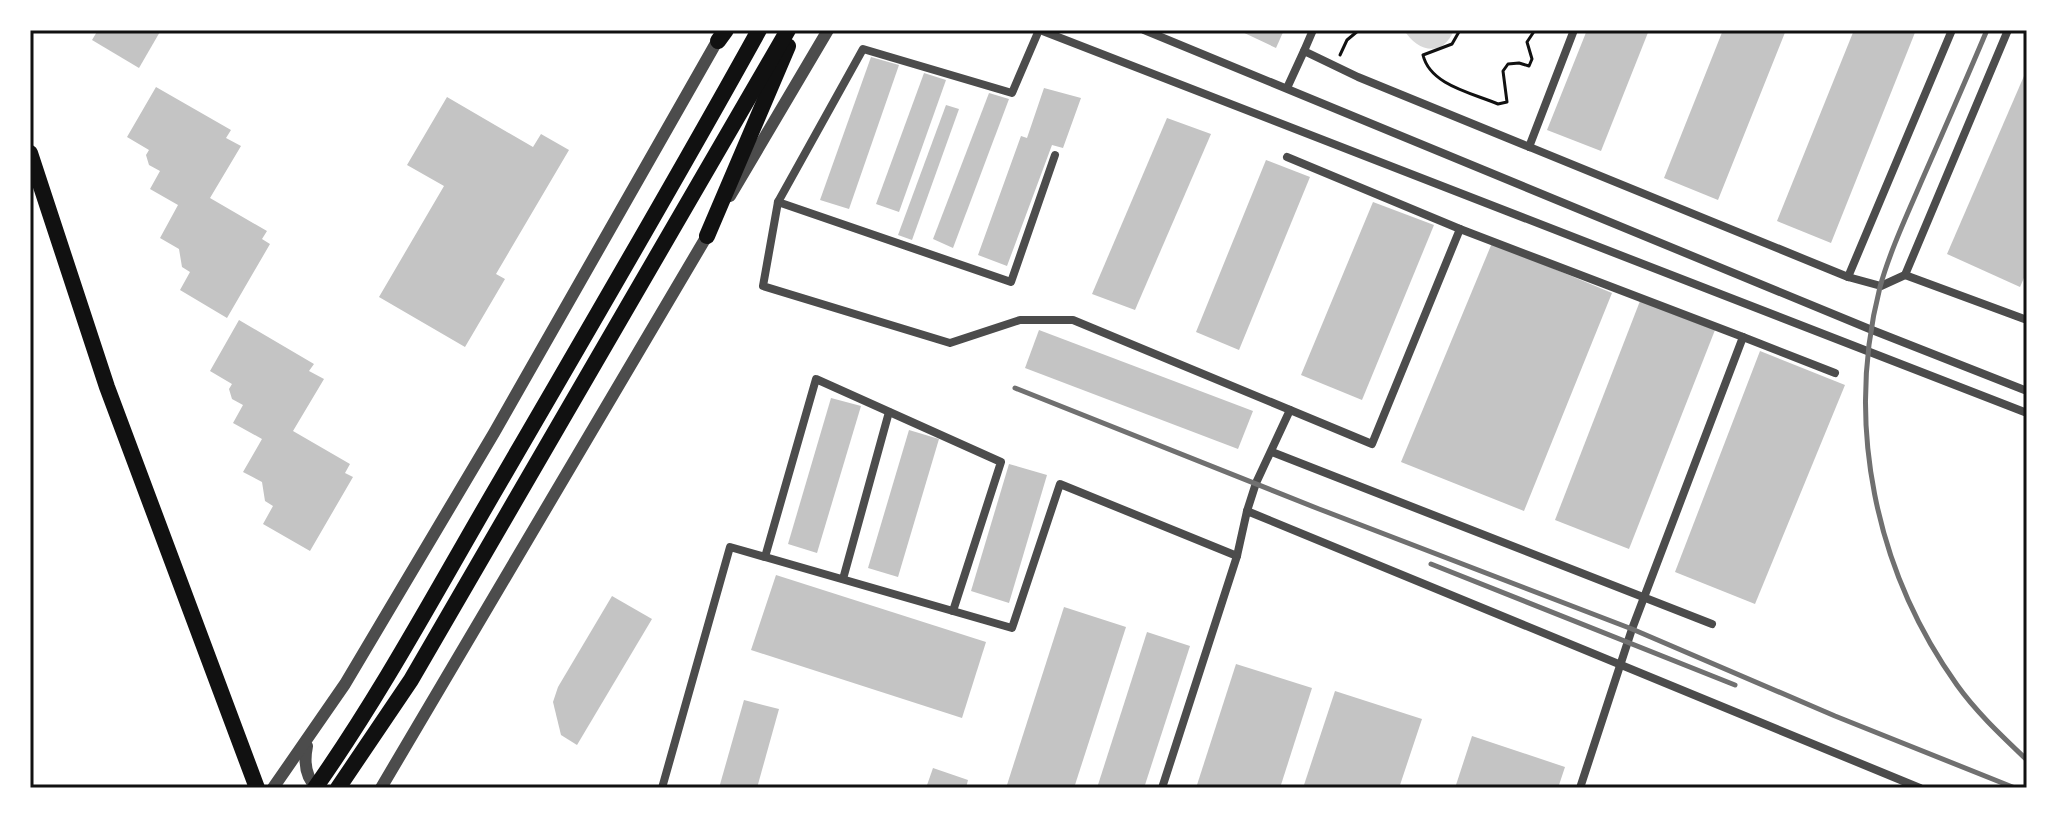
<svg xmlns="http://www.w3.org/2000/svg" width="2057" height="818" font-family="'IBM Plex Sans',sans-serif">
	<rect width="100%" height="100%" fill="#fff"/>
	<!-- water -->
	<path fill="#d9d9d9" d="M1404 30H1454C1442 59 1417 51 1404 30Z"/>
	<!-- building -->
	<g fill="#c4c4c4">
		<polygon points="98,30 161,30 139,68 92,40"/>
		<polygon points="1238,30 1284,30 1276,48"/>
		<polygon points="1587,30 1649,30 1601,151 1547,130"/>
		<polygon points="1723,30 1786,30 1718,200 1664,178"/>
		<polygon points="1854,30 1916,30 1831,243 1777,221"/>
		<polygon points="871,57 899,65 849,209 820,200"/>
		<polygon points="2027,69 2027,271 2020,287 1947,254"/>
		<polygon points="924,73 946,80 899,212 876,204"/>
		<polygon points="156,87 231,130 226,138 241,146 210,198 267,231 262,239 270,244 227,318 180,290 190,272 182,267 179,249 160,238 178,205 150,189 160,171 149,165 146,155 149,150 127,137"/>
		<polygon points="1044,88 1081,98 1063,148 1052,145 1007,266 978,255 1021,136 1027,138"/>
		<polygon points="989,93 1009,99 953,248 933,239"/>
		<polygon points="447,97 533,147 541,134 569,150 496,274 505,279 465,347 379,297 444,186 407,165"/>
		<polygon points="946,105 959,109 912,240 898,235"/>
		<polygon points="1167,118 1211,134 1135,310 1092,294"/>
		<polygon points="1266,160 1310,177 1239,350 1196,332"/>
		<polygon points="1373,202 1434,225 1362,400 1301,375"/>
		<polygon points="1492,243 1612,293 1524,511 1401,462"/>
		<polygon points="1640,301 1715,330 1629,549 1555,520"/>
		<polygon points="239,320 314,364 309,371 324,379 293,431 350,464 345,473 353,477 310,551 263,524 273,506 265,501 262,482 243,472 262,439 233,423 243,405 232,399 229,389 232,384 210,371"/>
		<polygon points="1039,330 1253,411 1238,449 1025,368"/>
		<polygon points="1760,351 1845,385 1755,604 1675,572"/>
		<polygon points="831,398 861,406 817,553 788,544"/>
		<polygon points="909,430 939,439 898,577 868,568"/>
		<polygon points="1009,464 1047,475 1009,603 971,591"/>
		<polygon points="776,575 986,642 962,718 751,650"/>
		<polygon points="612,596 652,619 577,745 561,735 553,702 558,687"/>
		<polygon points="1064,607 1126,627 1074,788 1006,788"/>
		<polygon points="1147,632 1190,646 1144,788 1097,788"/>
		<polygon points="1236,664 1312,688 1280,788 1196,788"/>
		<polygon points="1335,691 1422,719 1399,788 1303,788"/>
		<polygon points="744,700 779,709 757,788 719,788"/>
		<polygon points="1472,736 1565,767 1558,788 1455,788"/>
		<polygon points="933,768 968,780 966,788 926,788"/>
	</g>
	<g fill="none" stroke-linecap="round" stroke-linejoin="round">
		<!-- path -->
		<g stroke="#111" stroke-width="3">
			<path d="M1460 30 1452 44 1423 55C1430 85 1472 93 1498 104L1507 102 1503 71 1508 64 1519 63 1529 66 1532 59 1527 42 1535 30"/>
			<polyline points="1340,55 1347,40 1359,30"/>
		</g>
		<!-- minor -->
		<g stroke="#4c4c4c" stroke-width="8">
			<polyline points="1039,30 1012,93 863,49 778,202 1011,282 1055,155"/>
			<polyline points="1040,30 2027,413"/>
			<polyline points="1144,30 1872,330 2027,391"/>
			<polyline points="1304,51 1313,30"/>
			<polyline points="1287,88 1304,51 1358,77 1848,277 1881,286 1905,275 2008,30"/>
			<polyline points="1529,147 1574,30"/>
			<polyline points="778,202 763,286 950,343 1020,320 1073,320 1372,444 1460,229 1287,157"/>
			<polyline points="1460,229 1743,337 1632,629 1580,788"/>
			<polyline points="1905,275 2027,320"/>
			<polyline points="1848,277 1952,30"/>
			<polyline points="1743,337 1835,373"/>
			<polyline points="1272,452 1712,624"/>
			<polyline points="1247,511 1256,483 1290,410"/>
			<polyline points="765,557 816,379 1001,462 953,611"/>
			<polyline points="843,579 889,412"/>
			<polyline points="662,788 730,547 1012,628 1060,484 1237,556 1247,511 1920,788"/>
			<polyline points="1162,788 1237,556"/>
		</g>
		<!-- tertiary -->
		<g stroke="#4c4c4c" stroke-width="12">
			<polyline points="730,196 828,30"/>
			<path d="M307 746C304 761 305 777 317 788"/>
			<polyline points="273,788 345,684 494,433 720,36"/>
			<polyline points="381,788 711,229"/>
		</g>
		<!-- trunk -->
		<g stroke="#111" stroke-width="16">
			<polyline points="718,41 726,30"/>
			<polyline points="30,153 107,387 257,788"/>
			<polyline points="707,236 788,46"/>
			<path d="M315 788C382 693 438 588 497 487 585 335 674 184 759 30"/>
			<polyline points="338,788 411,680 788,30"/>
		</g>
		<!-- rail -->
		<g stroke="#707070" stroke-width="5">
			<path d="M1987 30C1966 80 1944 130 1922 180 1907 215 1890 251 1880 287 1845 424 1875 570 1957 685 1977 713 2003 737 2027 760"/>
			<polyline points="1015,388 1319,509 1632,629 1835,716 2015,788"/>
			<polyline points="1431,564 1735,685"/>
		</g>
	</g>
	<!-- border -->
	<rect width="2057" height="818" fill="none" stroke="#ffffff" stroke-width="64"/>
	<rect x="32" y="32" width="1993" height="754" fill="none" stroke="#111" stroke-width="3"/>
</svg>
